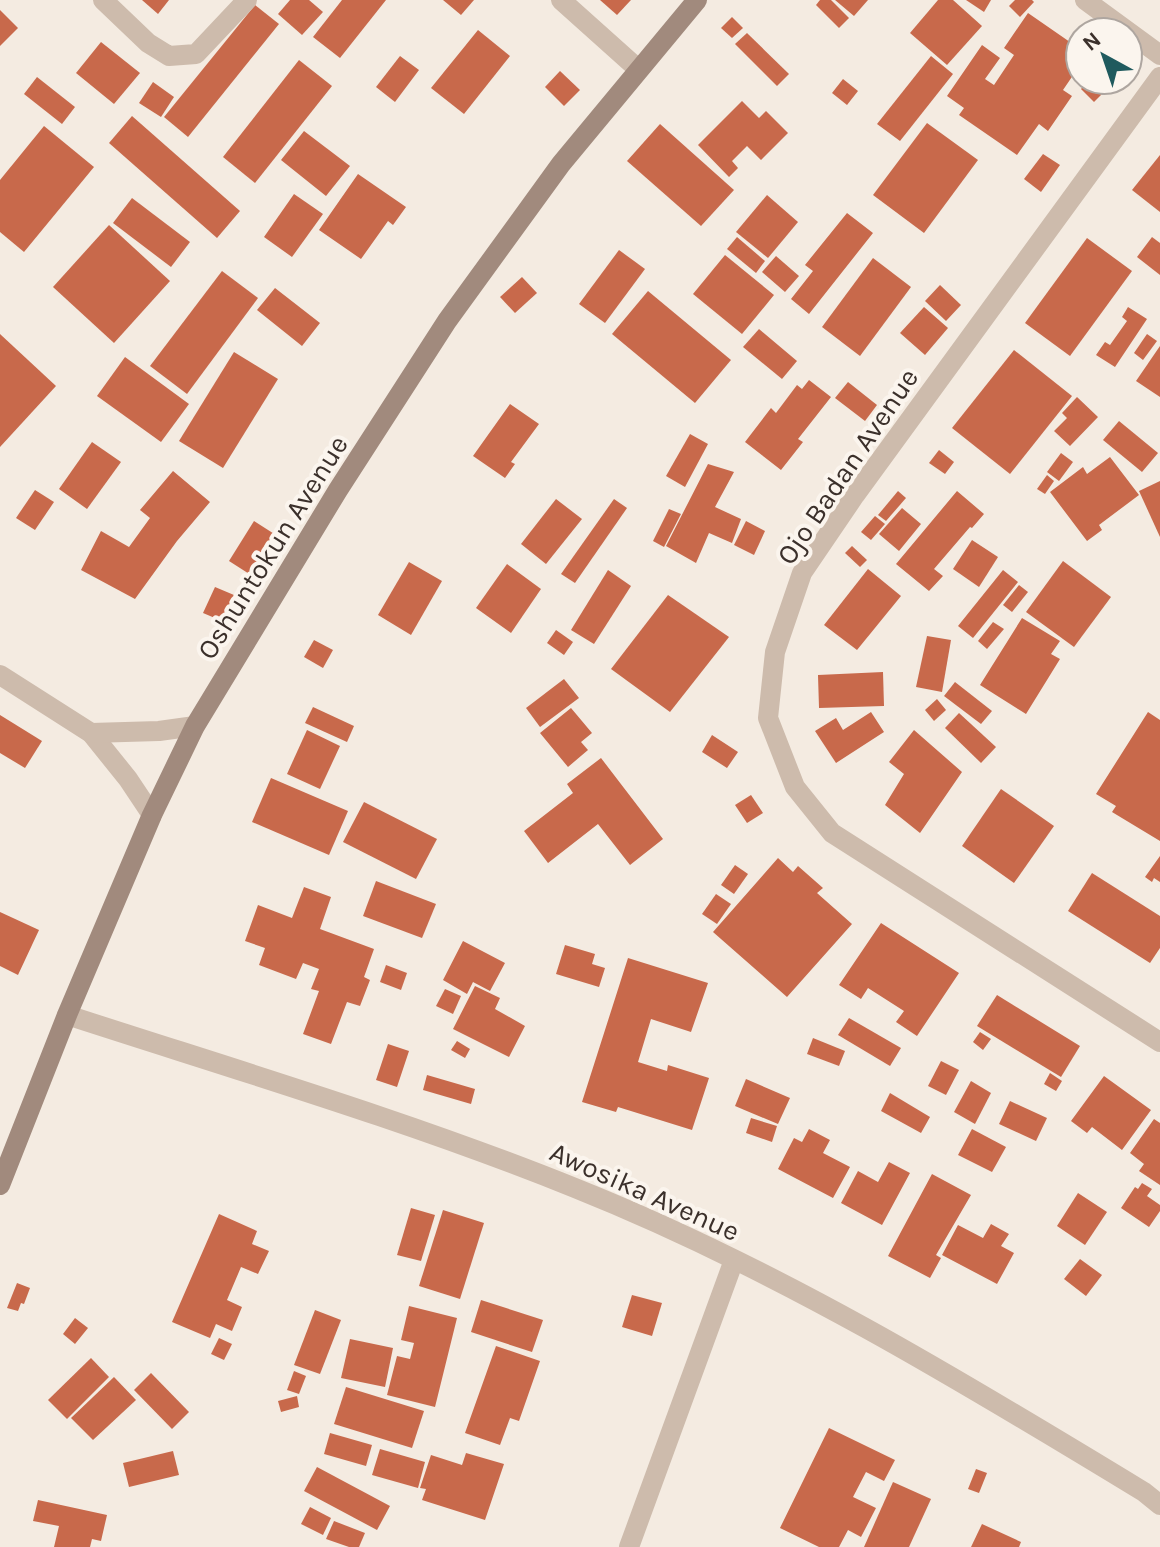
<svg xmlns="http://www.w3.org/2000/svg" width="1160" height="1547" font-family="Karla,sans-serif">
	<rect width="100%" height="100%" fill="#f4ebe1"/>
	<!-- building -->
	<g fill="#c8694b">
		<polygon points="142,0 169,0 158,14"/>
		<polygon points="290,0 309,0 323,12 302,35 278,14"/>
		<polygon points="342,0 386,0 340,58 313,37"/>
		<polygon points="443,0 474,0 461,15"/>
		<polygon points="600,0 631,0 617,15"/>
		<polygon points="820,0 831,0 849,18 839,28 816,5"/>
		<polygon points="835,0 868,0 854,16"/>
		<polygon points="938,0 953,0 982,26 947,65 910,33"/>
		<polygon points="966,0 991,0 984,12"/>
		<polygon points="1015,0 1032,0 1034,2 1020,17 1009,6"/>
		<polygon points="255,5 279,24 188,137 164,117"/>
		<polygon points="0,10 18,28 0,46"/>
		<polygon points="1028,13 1080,49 1080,65 1063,90 1072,96 1048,131 1039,124 1017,155 959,115 964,108 947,96 982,45 1000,58 985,79 994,85 1014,55 1004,48"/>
		<polygon points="732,17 743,28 732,38 721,28"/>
		<polygon points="478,30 510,56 464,114 431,88"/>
		<polygon points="747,33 789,74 777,86 735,44"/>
		<polygon points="101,42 140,73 114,104 76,73"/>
		<polygon points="400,56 419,70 395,102 376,87"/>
		<polygon points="931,56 953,74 900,141 877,124"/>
		<polygon points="299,60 332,86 255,183 223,157"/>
		<polygon points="560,71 580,90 564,106 545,87"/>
		<polygon points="37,77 75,107 62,124 24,94"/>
		<polygon points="843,79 858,91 847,105 832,93"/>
		<polygon points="1089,80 1104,80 1110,86 1094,102 1081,89"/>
		<polygon points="153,82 174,97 161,117 139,103"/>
		<polygon points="742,101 759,118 766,111 788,133 761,160 747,146 732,161 738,168 729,177 698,145"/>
		<polygon points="132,116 240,211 217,238 109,143"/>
		<polygon points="927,123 978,160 924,233 873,195"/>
		<polygon points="660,124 734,190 701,226 627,161"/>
		<polygon points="44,126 94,167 24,252 0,232 0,180"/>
		<polygon points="304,131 350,166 326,196 281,160"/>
		<polygon points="1043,154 1060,165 1041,192 1024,179"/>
		<polygon points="1160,155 1160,212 1132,190"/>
		<polygon points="358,174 406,207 393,225 388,221 361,259 319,230"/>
		<polygon points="294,194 323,214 292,257 264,237"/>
		<polygon points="767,195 798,222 768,258 736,232"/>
		<polygon points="132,198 190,242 171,267 113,223"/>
		<polygon points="847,213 873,233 809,314 791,299 813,271 805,265"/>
		<polygon points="109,225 170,281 114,343 53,287"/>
		<polygon points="737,237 765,261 756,273 727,249"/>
		<polygon points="1152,237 1160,243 1160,275 1137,257"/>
		<polygon points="1087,238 1132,271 1070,356 1025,323"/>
		<polygon points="619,250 645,269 605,323 579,304"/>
		<polygon points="725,255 774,295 742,334 693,294"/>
		<polygon points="776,256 799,276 785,292 762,272"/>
		<polygon points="873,258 911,287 860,356 822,327"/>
		<polygon points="222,271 258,298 187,394 150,366"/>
		<polygon points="522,277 537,293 515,313 500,297"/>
		<polygon points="940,285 961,305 946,321 925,301"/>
		<polygon points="275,288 320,323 302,346 257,310"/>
		<polygon points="648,291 731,360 695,403 612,334"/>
		<polygon points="924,307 948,328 925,355 900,333"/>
		<polygon points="1128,307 1147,319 1115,367 1096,355 1105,342 1110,345 1127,321 1122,317"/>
		<polygon points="759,329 797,361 782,379 743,347"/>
		<polygon points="0,334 56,386 0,447"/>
		<polygon points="1147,334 1157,341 1143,360 1134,353"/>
		<polygon points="1160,346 1160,397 1136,381"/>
		<polygon points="1014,350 1072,396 1010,474 952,428"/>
		<polygon points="234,352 278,379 223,468 179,441"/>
		<polygon points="125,357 189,404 161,442 97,396"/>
		<polygon points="809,380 831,397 798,439 803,442 781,470 745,442 771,408 776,413 797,385 802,389"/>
		<polygon points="848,382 877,405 865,421 835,398"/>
		<polygon points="1077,397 1098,417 1070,446 1054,431 1067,418 1062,413"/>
		<polygon points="510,404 539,424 511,462 515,464 505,478 473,456"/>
		<polygon points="1119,421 1158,453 1142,472 1103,440"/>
		<polygon points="690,434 708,444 685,487 666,476"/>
		<polygon points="92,442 121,462 87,509 59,489"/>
		<polygon points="939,450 954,462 945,474 929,463"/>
		<polygon points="1061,453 1073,462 1059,481 1047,472"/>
		<polygon points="1110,457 1139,495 1099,525 1102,530 1087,541 1050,492 1083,467 1087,474"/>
		<polygon points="708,464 734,472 715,507 741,519 732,543 709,533 696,563 666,546"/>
		<polygon points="173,471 210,502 177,541 135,599 81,570 101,531 129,547 150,518 140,510"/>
		<polygon points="1047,475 1054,481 1045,494 1037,489"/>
		<polygon points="1160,481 1160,537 1139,491"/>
		<polygon points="35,490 54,502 35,530 16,518"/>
		<polygon points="898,491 906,498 886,521 878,515"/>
		<polygon points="957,491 984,514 972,528 970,527 934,569 943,576 929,591 896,564"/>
		<polygon points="556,499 582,519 546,564 521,544"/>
		<polygon points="614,499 627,508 575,583 561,574"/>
		<polygon points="902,508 921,524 899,551 879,534"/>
		<polygon points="669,509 681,514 664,547 653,541"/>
		<polygon points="875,516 885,524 871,540 861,532"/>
		<polygon points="254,521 279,537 254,577 229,561"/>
		<polygon points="746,521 765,531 754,555 734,545"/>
		<polygon points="972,540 998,557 979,587 953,569"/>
		<polygon points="852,546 867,560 860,567 845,553"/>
		<polygon points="1063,561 1111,597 1074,647 1026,612"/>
		<polygon points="409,562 442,581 411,635 378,615"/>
		<polygon points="507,564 541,589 511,633 476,608"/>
		<polygon points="868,569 901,596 857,650 824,625"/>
		<polygon points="608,570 631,586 594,644 571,630"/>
		<polygon points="1003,570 1018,582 973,638 958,626"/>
		<polygon points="1019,585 1028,592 1012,612 1003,605"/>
		<polygon points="215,587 234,595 222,621 203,613"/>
		<polygon points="668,595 729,637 670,712 611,669"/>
		<polygon points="1022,618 1060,641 1051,654 1060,659 1026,714 980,685"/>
		<polygon points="993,622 1004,629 987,649 978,641"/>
		<polygon points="556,630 573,642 564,655 547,643"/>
		<polygon points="927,636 951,640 942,692 916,687"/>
		<polygon points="314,640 333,650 323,668 304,657"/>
		<polygon points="883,672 884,706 819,708 818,675"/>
		<polygon points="564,679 579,698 540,727 526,708"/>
		<polygon points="955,682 992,711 981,724 944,696"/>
		<polygon points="937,699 946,710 934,721 925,710"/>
		<polygon points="313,707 354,726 347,742 305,723"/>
		<polygon points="571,708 592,733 581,742 588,750 568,767 540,733"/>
		<polygon points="871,712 884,732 836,763 815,731 836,718 843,730"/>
		<polygon points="1148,712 1160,720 1160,841 1112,812 1116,806 1096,794"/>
		<polygon points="959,713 996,747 981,763 945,728"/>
		<polygon points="0,715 42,741 25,768 0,753"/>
		<polygon points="307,730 340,746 320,789 287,774"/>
		<polygon points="914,730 962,772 920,833 885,805 904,774 889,762"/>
		<polygon points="712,735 738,752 727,768 702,752"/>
		<polygon points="601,758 663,839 630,865 598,824 548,863 524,831 573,793 567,784"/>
		<polygon points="271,778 348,811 329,855 252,822"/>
		<polygon points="1001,789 1054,826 1014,883 962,846"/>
		<polygon points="751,795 763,813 747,823 735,805"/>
		<polygon points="364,802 437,839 416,879 343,842"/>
		<polygon points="1160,856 1160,882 1154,878 1152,882 1145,877"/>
		<polygon points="778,858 793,872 798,866 823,888 817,893 852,924 787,997 713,932"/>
		<polygon points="735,865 748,874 734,894 721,885"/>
		<polygon points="1092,873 1160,916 1160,948 1150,963 1068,911"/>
		<polygon points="376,881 436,904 422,938 363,916"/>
		<polygon points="304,887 331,897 320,929 374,949 364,977 370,980 360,1006 347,1002 331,1044 303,1034 319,991 311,989 319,969 303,963 296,979 259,965 265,948 245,941 258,905 292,918"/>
		<polygon points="716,894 731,904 717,924 702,914"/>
		<polygon points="0,912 39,930 18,975 0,966"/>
		<polygon points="881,923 959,973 917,1036 896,1022 904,1011 868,988 861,999 839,985"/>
		<polygon points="463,941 505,963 490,991 473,982 467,994 443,980"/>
		<polygon points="565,945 595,954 592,964 605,968 599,987 556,974"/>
		<polygon points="628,958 708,983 691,1032 651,1019 638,1062 667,1071 668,1065 709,1078 692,1130 618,1107 616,1112 582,1102"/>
		<polygon points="386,965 407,973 401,990 380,982"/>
		<polygon points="475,986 500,998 495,1009 525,1026 509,1057 453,1029"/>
		<polygon points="445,989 461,996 453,1014 436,1006"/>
		<polygon points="997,995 1080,1046 1061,1077 977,1026"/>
		<polygon points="849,1018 901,1048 890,1066 838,1035"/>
		<polygon points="980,1032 991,1039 983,1050 973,1042"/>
		<polygon points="813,1038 845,1051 839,1066 807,1054"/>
		<polygon points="457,1041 470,1049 465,1058 451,1050"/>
		<polygon points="388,1044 409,1051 397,1087 376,1080"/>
		<polygon points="941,1061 959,1070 946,1095 928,1086"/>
		<polygon points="1050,1073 1062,1081 1056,1091 1044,1084"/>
		<polygon points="427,1075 475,1089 471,1104 423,1090"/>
		<polygon points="1104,1076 1151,1110 1122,1150 1092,1127 1087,1133 1071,1121"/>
		<polygon points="746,1079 790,1098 778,1124 735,1106"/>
		<polygon points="971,1081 991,1093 975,1124 954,1112"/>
		<polygon points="890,1093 930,1117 921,1133 881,1111"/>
		<polygon points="1010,1101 1047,1118 1036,1141 999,1124"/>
		<polygon points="751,1118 777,1126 772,1142 746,1133"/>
		<polygon points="1154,1119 1160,1123 1160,1185 1139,1171 1144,1164 1130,1153"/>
		<polygon points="809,1129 830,1140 823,1153 850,1167 833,1198 778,1169 794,1138 802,1142"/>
		<polygon points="972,1129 1006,1147 992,1172 958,1155"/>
		<polygon points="889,1162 910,1173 882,1225 841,1203 858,1171 878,1182"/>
		<polygon points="932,1174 971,1195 936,1255 941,1258 930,1278 888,1256"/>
		<polygon points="1142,1183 1152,1189 1147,1196 1160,1205 1160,1211 1149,1227 1121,1208 1135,1187 1138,1189"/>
		<polygon points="1078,1193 1107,1212 1085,1245 1057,1226"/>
		<polygon points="411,1208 435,1215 421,1261 397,1255"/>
		<polygon points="443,1210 484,1223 460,1299 419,1286"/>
		<polygon points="219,1214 257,1231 252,1244 269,1251 258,1274 241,1267 227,1300 242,1307 232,1331 216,1324 210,1338 172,1322"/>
		<polygon points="991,1224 1009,1234 1001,1246 1014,1253 997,1284 942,1255 958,1225 983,1238"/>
		<polygon points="1080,1259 1102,1275 1086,1296 1064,1279"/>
		<polygon points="17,1283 30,1288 24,1304 21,1303 18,1311 7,1308"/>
		<polygon points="632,1295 662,1303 652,1336 622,1327"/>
		<polygon points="481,1300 543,1320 532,1352 471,1332"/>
		<polygon points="409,1306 457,1318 435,1407 387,1395 397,1356 410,1359 414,1343 401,1340"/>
		<polygon points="315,1310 341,1320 320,1374 294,1365"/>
		<polygon points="75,1318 88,1328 75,1344 63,1334"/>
		<polygon points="219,1338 232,1344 224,1360 211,1354"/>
		<polygon points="350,1339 393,1348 385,1387 341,1378"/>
		<polygon points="496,1346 540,1361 519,1421 510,1418 500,1445 465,1433"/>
		<polygon points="91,1358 109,1377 67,1419 48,1400"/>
		<polygon points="294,1371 306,1376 299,1394 287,1390"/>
		<polygon points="151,1373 189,1412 172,1429 134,1390"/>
		<polygon points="114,1377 136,1400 93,1440 71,1418"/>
		<polygon points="346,1387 424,1411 412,1448 334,1424"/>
		<polygon points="297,1396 299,1407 281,1412 278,1401"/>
		<polygon points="829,1428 895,1460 884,1481 866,1472 853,1497 876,1508 861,1537 848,1530 839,1547 819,1547 780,1528"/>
		<polygon points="330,1433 372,1445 366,1466 324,1454"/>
		<polygon points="380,1449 425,1462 418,1488 372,1475"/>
		<polygon points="173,1451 179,1475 129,1487 123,1463"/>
		<polygon points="466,1453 504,1464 485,1520 422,1500 426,1489 420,1488 431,1455 462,1465"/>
		<polygon points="317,1467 390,1506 377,1530 304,1491"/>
		<polygon points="976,1469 987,1473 979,1493 968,1489"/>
		<polygon points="893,1482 931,1499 909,1547 864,1547"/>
		<polygon points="38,1500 107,1515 101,1541 92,1539 90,1547 54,1547 59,1526 33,1521"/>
		<polygon points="310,1507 331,1518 323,1535 301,1524"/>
		<polygon points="334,1521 365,1533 359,1547 349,1547 326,1539"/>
		<polygon points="982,1524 1021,1542 1019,1547 971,1547"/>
	</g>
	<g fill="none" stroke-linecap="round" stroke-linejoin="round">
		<!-- minor -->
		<g stroke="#cdbbac" stroke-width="20">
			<polyline points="103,0 148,43 169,56 196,54 247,0"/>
			<polyline points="561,0 638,69"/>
			<polyline points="1085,0 1160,55"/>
			<polyline points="1160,77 855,495 802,573 775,652 768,718 795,787 832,833 1160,1042"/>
			<polyline points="0,675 91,733 128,779 152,815"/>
			<polyline points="91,733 159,731 195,726"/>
			<polyline points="629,1547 734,1260"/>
		</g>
		<!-- tertiary -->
		<path stroke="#cdbbac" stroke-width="20" d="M67 1015C236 1070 409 1121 575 1188 775 1268 960 1380 1144 1492L1160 1505"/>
		<!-- secondary -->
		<polyline stroke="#a18a7d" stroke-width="20" points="0,1185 67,1015 152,815 195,726 338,490 447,321 561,164 697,0"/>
	</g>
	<g text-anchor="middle" stroke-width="8" stroke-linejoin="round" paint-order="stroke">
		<!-- street labels -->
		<g font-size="28" fill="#3b302b" stroke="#fbf5ee">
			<text transform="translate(847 466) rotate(-56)" y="10">Ojo Badan Avenue</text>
			<text transform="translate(272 547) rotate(-58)" y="10">Oshuntokun Avenue</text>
			<text transform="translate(645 1191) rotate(24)" y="10">Awosika Avenue</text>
		</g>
	</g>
	<!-- north arrow -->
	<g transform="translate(1104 56) rotate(320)"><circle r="38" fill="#fbf5ee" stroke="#aea6a0" stroke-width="2"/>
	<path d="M0-6L14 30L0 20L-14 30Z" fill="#1f5a5e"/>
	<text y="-12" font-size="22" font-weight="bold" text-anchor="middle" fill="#3b302b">N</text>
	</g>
</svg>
